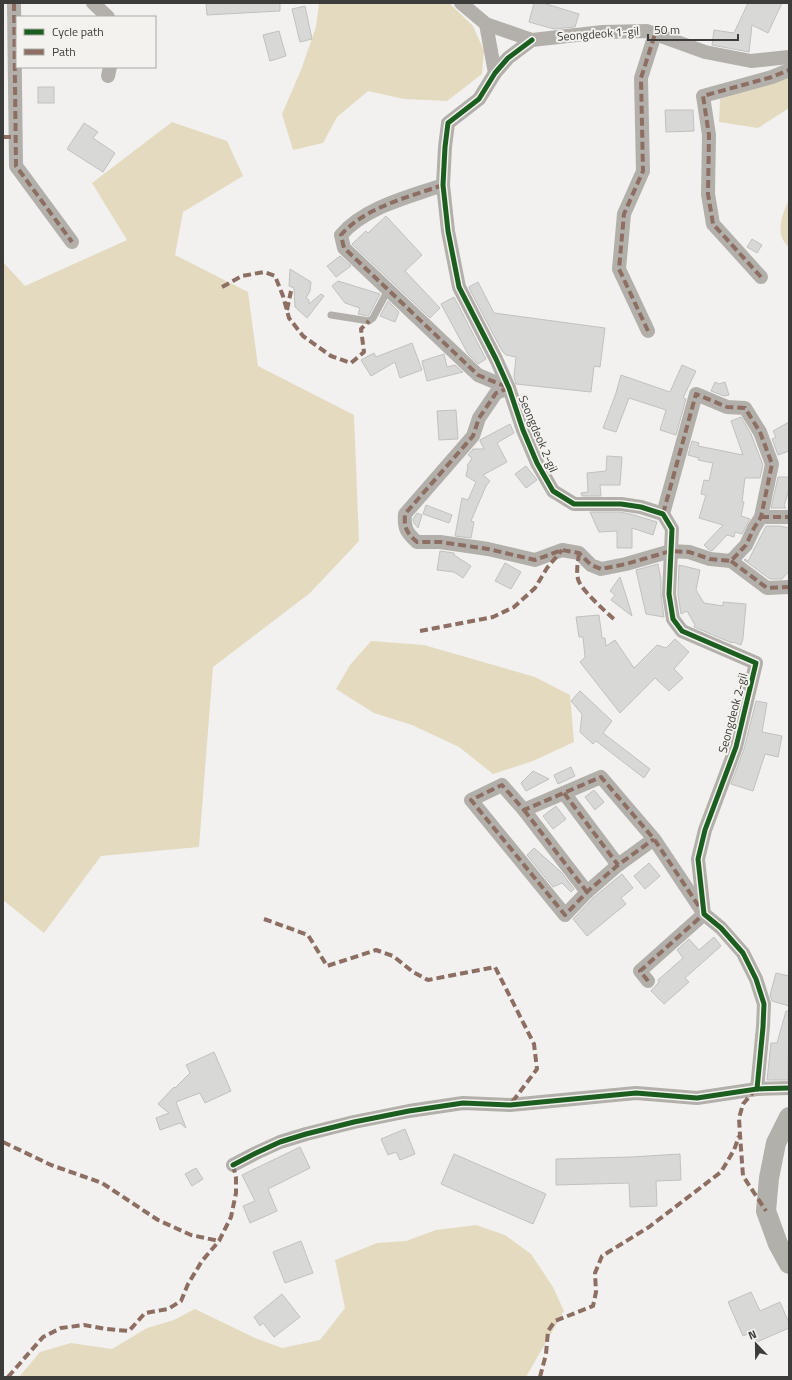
<svg xmlns="http://www.w3.org/2000/svg" width="792" height="1380" font-family="'Titillium Web',sans-serif">
	<rect width="100%" height="100%" fill="#f2f1ef"/>
	<!-- green -->
	<g fill="#e3dac0">
		<polygon points="319,3 449,3 473,26 484,51 482,74 447,101 404,99 368,91 337,117 323,143 293,150 282,114 301,70 316,27"/>
		<polygon points="789,70 789,108 758,128 719,122 720,99"/>
		<polygon points="172,122 227,141 243,176 183,212 175,255 248,292 258,366 354,415 359,541 310,593 213,667 199,847 101,856 44,933 3,900 3,262 25,286 127,240 92,183"/>
		<path d="M789 200V247C774 235 782 214 789 200Z"/>
		<polygon points="371,641 424,645 535,677 570,695 574,742 533,761 493,774 459,747 412,725 374,713 336,689 350,665"/>
		<polygon points="476,1225 505,1235 531,1254 553,1287 564,1311 526,1377 19,1377 40,1352 71,1343 112,1349 147,1328 174,1320 195,1309 255,1338 282,1348 320,1340 345,1308 335,1260 377,1243 406,1241 436,1230"/>
	</g>
	<!-- building -->
	<g fill="#d8d8d6" stroke="#c1c1bf">
		<polygon points="206,3 280,3 280,11 207,15"/>
		<polygon points="534,3 543,3 579,14 575,27 554,29 529,22"/>
		<polygon points="748,3 782,3 768,33 752,25 749,52 712,45 714,30 734,33"/>
		<polygon points="305,6 312,39 300,42 292,9"/>
		<polygon points="279,31 286,56 270,61 263,35"/>
		<rect x="38" y="87" width="16" height="16"/>
		<polygon points="665,110 693,110 694,131 666,132"/>
		<polygon points="84,123 98,132 93,138 115,153 103,172 67,149"/>
		<polygon points="386,216 422,255 405,271 440,308 430,318 352,244 366,231 368,233"/>
		<polygon points="752,239 762,245 757,253 747,247"/>
		<polygon points="340,256 351,266 336,277 327,266"/>
		<polygon points="290,269 311,282 310,291 306,298 309,300 309,304 321,294 324,296 307,318 295,307 294,288 289,286"/>
		<polygon points="338,281 380,294 369,315 368,316 358,314 360,308 345,303 332,286"/>
		<polygon points="478,282 494,313 605,328 600,367 594,366 591,392 516,384 514,377 516,357 506,355 502,351 469,288 469,287"/>
		<polygon points="454,297 486,359 478,364 468,354 441,304"/>
		<polygon points="388,301 399,312 395,322 380,316"/>
		<polygon points="412,343 422,370 400,378 395,362 371,376 361,360 374,353 376,357"/>
		<polygon points="444,354 447,367 455,365 463,372 427,381 422,361"/>
		<polygon points="682,365 696,371 683,398 686,399 676,435 660,430 666,410 629,398 616,432 603,428 616,393 621,375 670,392"/>
		<polygon points="715,382 719,384 725,382 729,395 724,396 711,391"/>
		<polygon points="456,410 458,439 439,440 437,411"/>
		<polygon points="741,417 751,434 763,465 760,478 745,478 742,502 744,502 741,516 750,519 742,534 735,532 734,537 727,535 712,551 708,549 704,545 723,525 699,518 706,495 701,494 704,480 709,481 713,463 698,460 699,458 688,455 692,441 699,443 698,446 743,455 731,421"/>
		<polygon points="789,422 789,451 778,455 772,439 776,437 773,431"/>
		<polygon points="510,424 514,433 497,443 507,462 483,475 490,481 486,486 471,521 474,522 471,538 455,536 462,498 468,500 476,482 466,476 468,467 467,466 472,458 468,455 473,449 484,449 480,441 480,440"/>
		<polygon points="607,456 622,457 620,485 600,485 601,496 582,496 581,493 588,492 587,473 606,471"/>
		<polygon points="526,466 537,480 526,488 515,474"/>
		<polygon points="778,477 789,477 789,489 784,506 786,508 771,508"/>
		<polygon points="426,505 452,515 449,523 423,514"/>
		<polygon points="590,512 620,512 634,515 657,522 653,535 632,528 632,548 617,548 617,531 599,532"/>
		<polygon points="417,513 422,515 418,528 414,523 413,519"/>
		<polygon points="766,526 780,526 789,528 789,571 782,579 770,579 744,560 745,559 748,561"/>
		<polygon points="440,551 454,553 454,555 471,566 463,578 454,572 437,570"/>
		<polygon points="505,563 521,572 511,589 495,581"/>
		<polygon points="658,564 661,579 661,595 664,617 646,614 636,570"/>
		<polygon points="679,565 700,570 696,590 704,603 723,606 723,602 746,604 743,638 741,645 733,642 732,643 694,627 695,625 687,611 681,614 678,594"/>
		<polygon points="620,577 629,605 632,616 611,600 615,595 610,591"/>
		<polygon points="599,615 602,638 605,638 606,646 615,640 634,668 657,645 666,648 675,639 689,652 674,669 683,678 669,691 655,678 620,713 580,662 585,657 583,637 579,637 576,617"/>
		<polygon points="580,691 612,721 603,733 650,769 644,778 596,741 593,744 580,732 582,714 571,701"/>
		<polygon points="756,701 767,703 762,732 782,736 778,757 765,754 753,791 731,784 744,749"/>
		<polygon points="571,767 575,776 558,784 554,775"/>
		<polygon points="533,771 549,779 526,791 521,783"/>
		<polygon points="594,790 604,802 595,810 585,797"/>
		<polygon points="556,806 566,819 553,829 543,816"/>
		<polygon points="534,848 561,872 574,889 571,892 562,883 553,887 527,855"/>
		<polygon points="649,863 660,876 645,889 634,876"/>
		<polygon points="622,874 633,888 621,898 626,904 587,936 573,919 593,898"/>
		<polygon points="714,937 721,946 685,978 689,982 664,1004 651,991 659,982 658,980 683,958 677,950 689,939 699,950"/>
		<polygon points="776,973 789,976 789,1006 772,1001 770,995"/>
		<polygon points="786,1011 789,1011 788,1080 767,1080 771,1043 777,1043"/>
		<polygon points="214,1052 231,1091 205,1103 200,1093 176,1102 186,1128 180,1123 160,1130 156,1118 169,1113 158,1104 174,1087 175,1088 190,1073 186,1065"/>
		<polygon points="405,1129 415,1154 400,1160 396,1152 388,1155 381,1139"/>
		<polygon points="300,1147 310,1168 268,1189 277,1211 250,1223 243,1206 255,1201 242,1175"/>
		<polygon points="454,1154 546,1194 533,1224 441,1184"/>
		<polygon points="680,1154 681,1180 656,1181 657,1206 630,1207 629,1183 556,1185 556,1159 631,1157"/>
		<polygon points="196,1168 203,1179 192,1186 185,1174"/>
		<polygon points="301,1241 313,1273 285,1283 273,1252"/>
		<polygon points="751,1292 760,1311 780,1302 789,1323 789,1328 757,1342 752,1332 743,1336 728,1302"/>
		<polygon points="282,1294 300,1317 274,1337 263,1323 260,1326 254,1317"/>
	</g>
	<g fill="none" stroke-linecap="round" stroke-linejoin="round">
		<!-- service -->
		<polyline stroke="#b3b0ab" stroke-width="7" points="331,315 369,321 373,318 388,290"/>
		<!-- minor -->
		<g stroke="#b3b0ab" stroke-width="14">
			<polyline points="14,3 16,166 72,242"/>
			<polyline points="93,3 108,17"/>
			<polyline points="461,3 486,24 532,40 603,32 647,31 705,52 751,61 789,57"/>
			<polyline points="486,24 495,73"/>
			<polyline points="532,40 508,58 495,73 479,99 448,123 445,147 443,185 448,231 459,287 496,359 509,388 523,430 537,463 553,491 574,504 621,504 641,507 663,514 672,529 669,594 673,619 682,631 756,663 736,747 705,830 698,859 704,914 721,928 743,953 756,979 764,1004 763,1027 757,1089"/>
			<polyline points="108,76 110,67"/>
			<path d="M443 185C409 197 365 207 341 235L344 248 478 375 509 388"/>
			<polyline points="761,277 713,224 708,194 709,135 703,96 772,77 789,70"/>
			<polyline points="648,331 619,269 624,214 643,171 641,78 655,34"/>
			<path d="M509 388 496 393 479 418 473 436 405 514C404 528 406 532 417 542H440L488 549 535 560 562 550 579 553 591 565 601 569 626 564 671 551 689 552 710 559 731 561 746 545 754 528 761 517 772 464 760 432 745 408 727 407 696 394 663 514"/>
			<polyline points="761,517 789,517"/>
			<polyline points="731,561 767,588 789,587"/>
			<polyline points="564,793 618,865"/>
			<polyline points="524,810 587,892"/>
			<polyline points="648,981 640,971 704,914 654,839 601,777 524,810 502,785 471,800 565,915 587,892 618,865 654,839"/>
			<polyline points="233,1165 256,1153 280,1142 306,1134 354,1122 409,1111 463,1103 510,1105 636,1093 697,1098 757,1089 789,1088"/>
		</g>
		<!-- secondary -->
		<polyline stroke="#b2b0aa" stroke-width="20" points="789,1117 776,1143 769,1178 766,1211 778,1244 789,1264"/>
		<!-- quiet -->
		<g stroke="#8d6e63" stroke-width="4" stroke-dasharray="8 4" stroke-linecap="butt">
			<polyline points="14,3 16,166 72,242"/>
			<polyline points="3,137 15,137"/>
			<path d="M443 185C409 197 365 207 341 235L344 248 478 375 509 388"/>
			<polyline points="761,277 713,224 708,194 709,135 703,96 772,77 789,70"/>
			<polyline points="222,287 242,276 264,272 275,276 283,296 289,318 303,336 331,356 351,363 364,352 361,329 369,321"/>
			<polyline points="287,310 291,291"/>
			<polyline points="648,331 619,269 624,214 643,171 641,78 655,34"/>
			<path d="M509 388 496 393 479 418 473 436 405 514C404 528 406 532 417 542H440L488 549 535 560 562 550 579 553 591 565 601 569 626 564 671 551 689 552 710 559 731 561 746 545 754 528 761 517 772 464 760 432 745 408 727 407 696 394 663 514"/>
			<polyline points="761,517 789,517"/>
			<path d="M579 553C578 562 576 570 578 579 580 589 607 613 616 621"/>
			<polyline points="731,561 767,588 789,587"/>
			<polyline points="420,631 493,617 514,607 535,588 547,568 562,550"/>
			<polyline points="564,793 618,865"/>
			<polyline points="524,810 587,892"/>
			<polyline points="264,919 308,935 327,966 376,950 393,956 413,972 428,980 495,967 534,1044 537,1069 510,1105"/>
			<polyline points="648,981 640,971 704,914 654,839 601,777 524,810 502,785 471,800 565,915 587,892 618,865 654,839"/>
			<polyline points="756,1089 743,1104 739,1118 740,1135 743,1176 766,1211"/>
			<polyline points="3,1142 51,1165 102,1183 158,1220 191,1235 219,1241"/>
			<polyline points="8,1377 43,1337 61,1328 84,1325 106,1329 129,1331 145,1313 168,1309 181,1301 188,1284 202,1261 219,1241 231,1217 236,1193 236,1178 233,1165"/>
			<polyline points="540,1377 546,1354 548,1331 555,1321 593,1306 596,1292 595,1273 602,1256 649,1227 721,1172 734,1150 739,1136"/>
		</g>
		<!-- cycleway casing -->
		<g stroke="#f3f2ee" stroke-width="8">
			<g id="cycleway">
				<polyline points="532,40 508,58 495,73 479,99 448,123 445,147 443,185 448,231 459,287 496,359 509,388 523,430 537,463 553,491 574,504 621,504 641,507 663,514 672,529 669,594 673,619 682,631 756,663 736,747 705,830 698,859 704,914 721,928 743,953 756,979 764,1004 763,1027 757,1089"/>
				<polyline points="233,1165 256,1153 280,1142 306,1134 354,1122 409,1111 463,1103 510,1105 636,1093 697,1098 757,1089 789,1088"/>
			</g>
		</g>
		<!-- cycleway -->
		<use href="#cycleway" stroke="#1b5e20" stroke-width="5"/>
	</g>
	<g text-anchor="middle" stroke-width="4" stroke-linejoin="round" paint-order="stroke">
		<!-- street labels -->
		<g font-size="12" fill="#3c3c3a" stroke="#f3f2ee">
			<text transform="translate(598 34) rotate(-4)" y="4">Seongdeok 1-gil</text>
			<text transform="translate(538 434) rotate(67)" y="4">Seongdeok 2-gil</text>
			<text transform="translate(733 713) rotate(-75)" y="4">Seongdeok 2-gil</text>
		</g>
	</g>
	<!-- border -->
	<rect width="792" height="1380" fill="none" stroke="#3c3c3a" stroke-width="8"/>
	<!-- legend -->
	<rect x="16" y="16" width="140" height="52" fill="#f3f2ee" stroke="#aaa9a6"/>
	<rect x="24" y="29" width="20" height="6" fill="#1b5e20" stroke="#aaa9a6"/>
	<text x="52" y="36" font-size="12" fill="#3c3c3a">Cycle path</text>
	<rect x="24" y="49" width="20" height="6" fill="#8d6e63" stroke="#aaa9a6"/>
	<text x="52" y="56" font-size="12" fill="#3c3c3a">Path</text>
	<!-- north arrow -->
	<g transform="translate(756 1344) rotate(338)" stroke="#f3f2ee" stroke-width="3" paint-order="stroke">
	<path d="M0-3L7 15L0 10L-7 15Z" fill="#3c3c3a"/>
	<text y="-6" font-size="11" font-weight="bold" text-anchor="middle" fill="#3c3c3a">N</text>
	</g>
	<!-- scale -->
	<path d="M648 34v6h90v-6" fill="none" stroke="#3c3c3a" stroke-width="2"/>
	<text x="654" y="34" font-size="12" fill="#3c3c3a" stroke="#f3f2ee" stroke-width="3" paint-order="stroke">50 m</text>
</svg>
